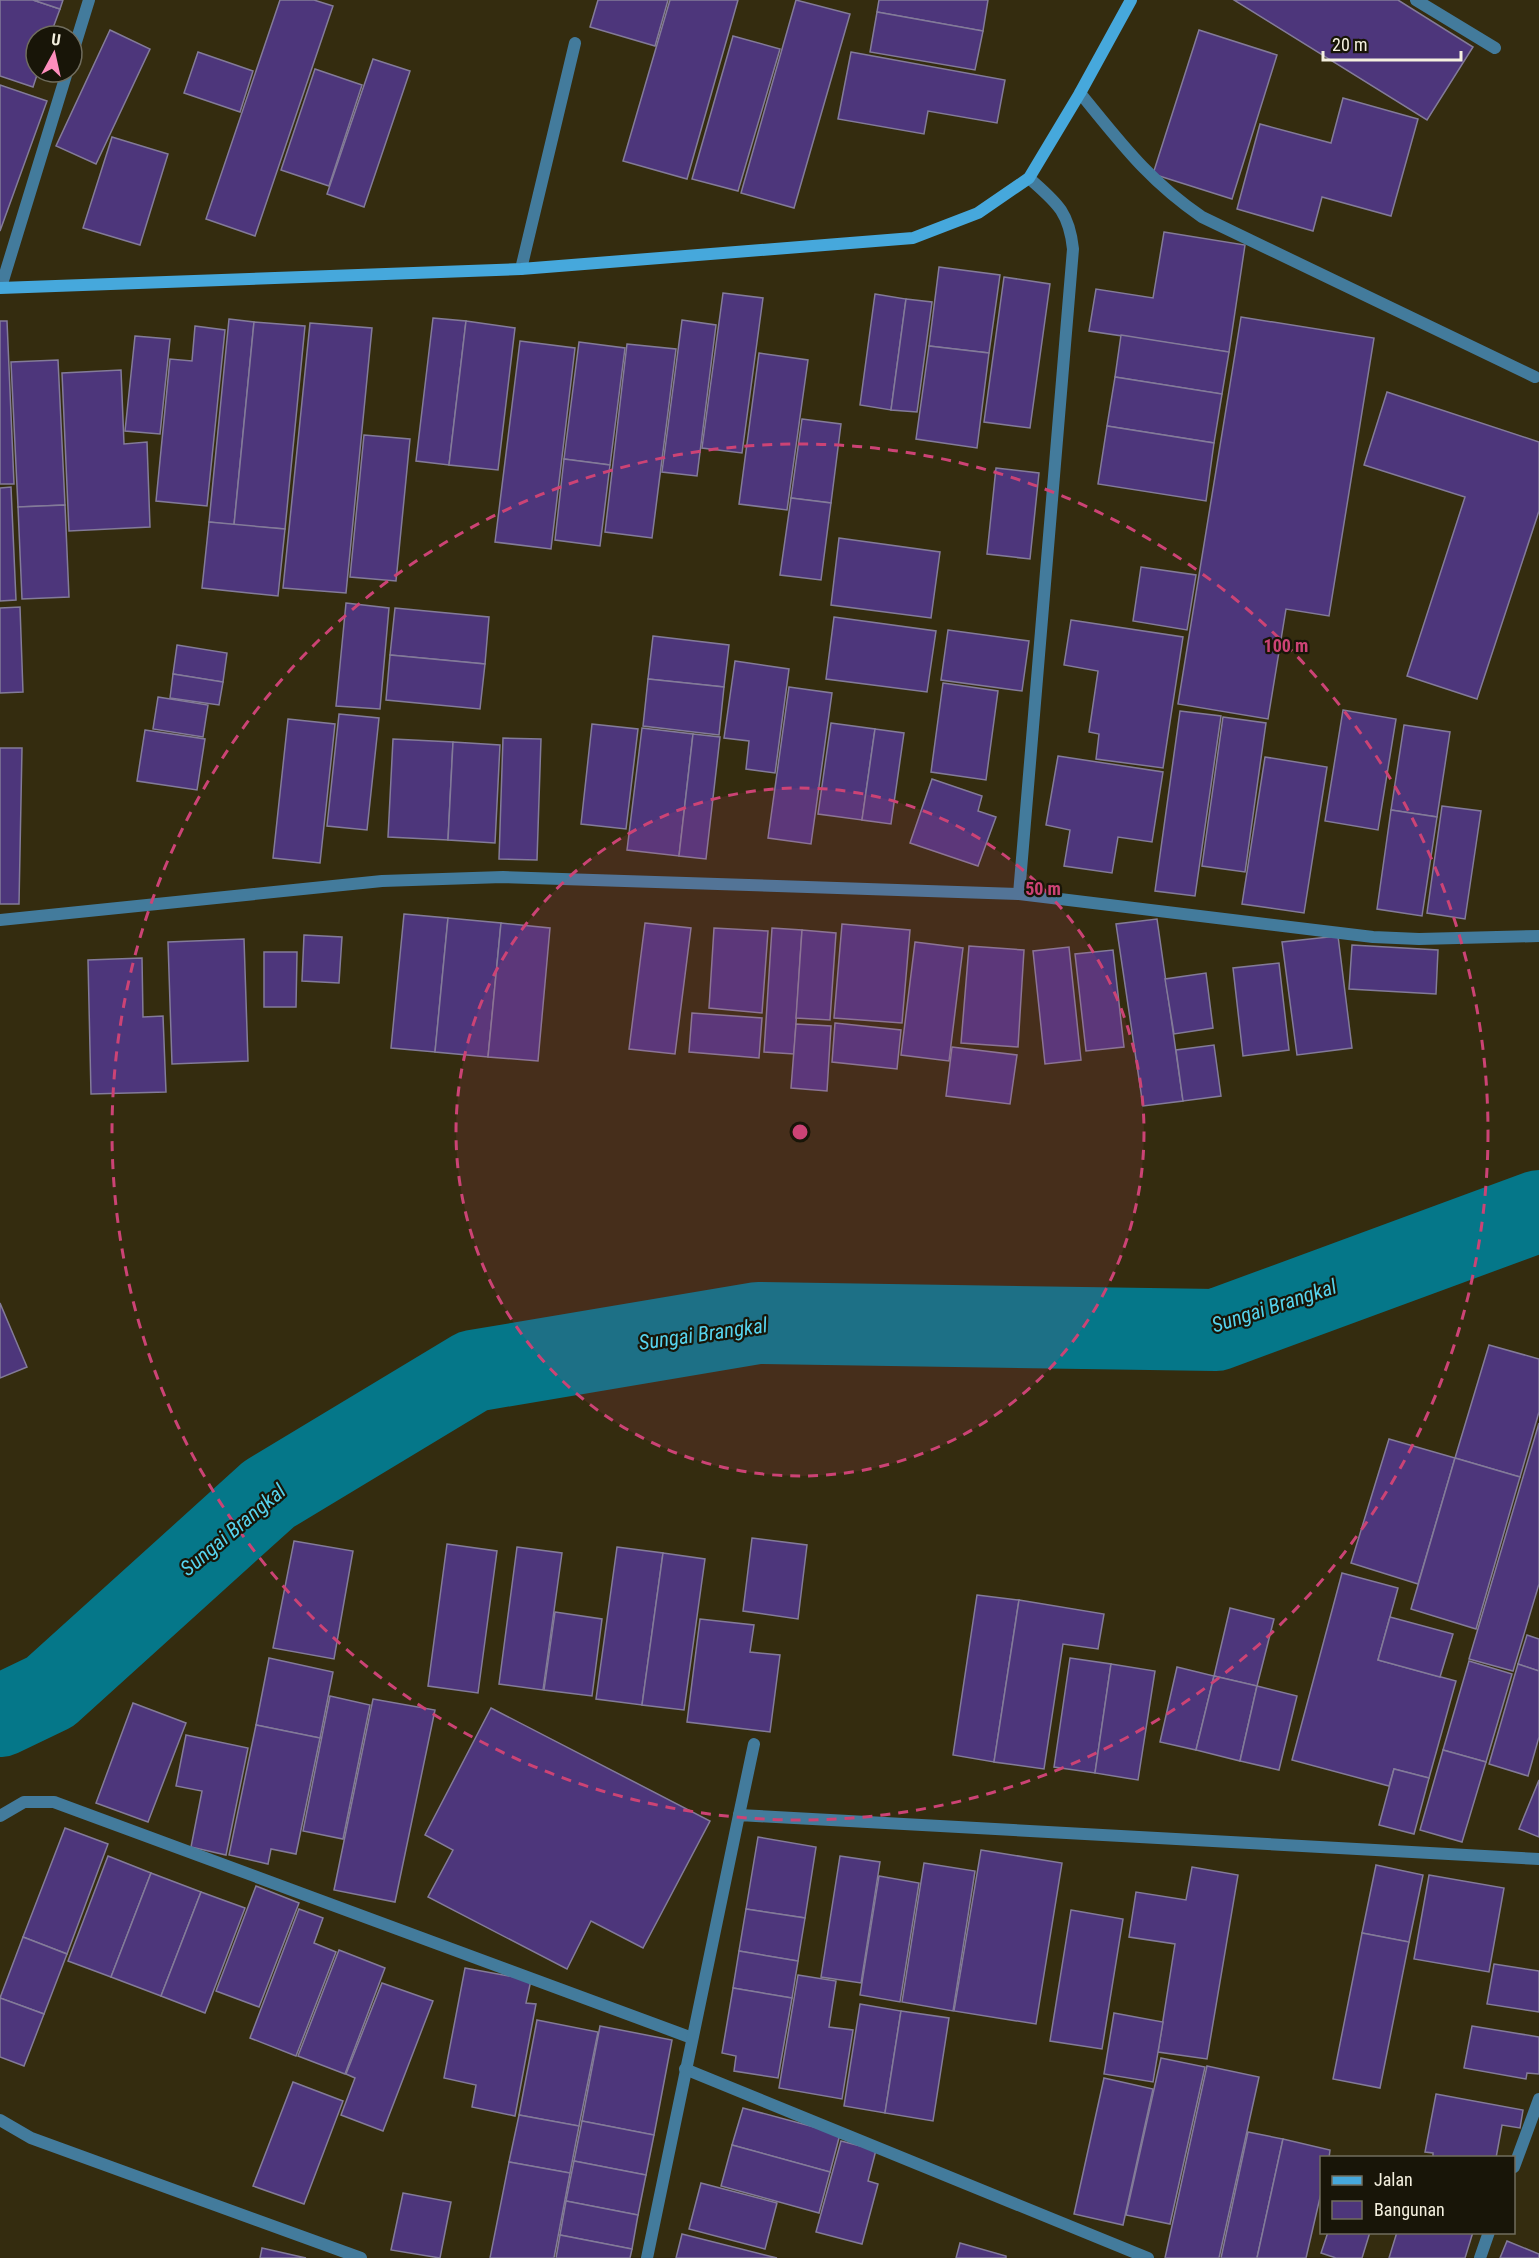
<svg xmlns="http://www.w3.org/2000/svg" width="1539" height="2258" font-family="'Roboto Condensed',sans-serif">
	<rect width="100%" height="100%" fill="#342c0f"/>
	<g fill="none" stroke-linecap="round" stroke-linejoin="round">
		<!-- river -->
		<polyline stroke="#057789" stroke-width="82" points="0,1716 50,1692 269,1494 473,1371 758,1323 1216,1330 1539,1211"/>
	</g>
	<!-- building -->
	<g fill="#4d367b" stroke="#837b99" stroke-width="1.5">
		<polygon points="0,0 33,0 60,9 50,36 36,36 38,72 33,87 0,76"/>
		<polygon points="33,0 63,0 60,9"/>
		<polygon points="280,0 314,0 333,6 255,236 206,219"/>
		<polygon points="598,0 668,0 655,46 590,27"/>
		<polygon points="670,0 738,0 687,179 623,161"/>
		<polygon points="796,0 850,14 794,208 741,193"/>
		<polygon points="879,0 988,0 983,31 877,12"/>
		<polygon points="1234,0 1398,0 1473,47 1427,120"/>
		<polygon points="877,12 983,31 975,70 870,52"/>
		<polygon points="110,30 150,49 96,164 56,146"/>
		<polygon points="1199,30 1277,55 1232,199 1153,174"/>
		<polygon points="733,36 780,49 738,191 692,179"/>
		<polygon points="198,52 253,71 240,112 184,93"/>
		<polygon points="851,52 1005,80 997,123 928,111 924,134 838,119"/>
		<polygon points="373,59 410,71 364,207 327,194"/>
		<polygon points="315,69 362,85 329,186 281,170"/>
		<polygon points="0,85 47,101 0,231"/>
		<polygon points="1343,98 1418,119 1391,216 1322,197 1313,231 1237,209 1260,124 1331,143"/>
		<polygon points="112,137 168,154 140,245 83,228"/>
		<polygon points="1164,232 1245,245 1229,352 1089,331 1096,289 1153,298"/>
		<polygon points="939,267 1000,275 989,353 929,346"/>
		<polygon points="1004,277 1050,284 1030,428 984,422"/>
		<polygon points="723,293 763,298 742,453 702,448"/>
		<polygon points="875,294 906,299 891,410 860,405"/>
		<polygon points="906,299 932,302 917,412 891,410"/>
		<polygon points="1241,317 1374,338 1329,616 1286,609 1268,719 1178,704"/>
		<polygon points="433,318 466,321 449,465 416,461"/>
		<polygon points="229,319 254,322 234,525 209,522"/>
		<polygon points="682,320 716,325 697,476 662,472"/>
		<polygon points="0,321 7,321 14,484 0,484"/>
		<polygon points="466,321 515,328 498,470 449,465"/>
		<polygon points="254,322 305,326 285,529 234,525"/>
		<polygon points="310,323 372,328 346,593 283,588"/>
		<polygon points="195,326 225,330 207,506 156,501 170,359 192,361"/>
		<polygon points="1121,335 1229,352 1222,394 1115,377"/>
		<polygon points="135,336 170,339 160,434 125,431"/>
		<polygon points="520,341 575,348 551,549 495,542"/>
		<polygon points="579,342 625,348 610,465 564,459"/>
		<polygon points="627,344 676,349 652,538 605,532"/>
		<polygon points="929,346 989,353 977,448 916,439"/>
		<polygon points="759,353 808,360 787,510 739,504"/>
		<polygon points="58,360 65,505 18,507 11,362"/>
		<polygon points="121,370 124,444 147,442 150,527 69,531 62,373"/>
		<polygon points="1115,377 1222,394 1214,443 1107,426"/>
		<polygon points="1387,392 1539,442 1539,511 1477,699 1407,676 1465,497 1364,465"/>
		<polygon points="802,419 841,424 831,503 791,498"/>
		<polygon points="1107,426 1214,443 1206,501 1098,484"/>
		<polygon points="364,435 410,439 396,581 350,577"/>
		<polygon points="564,459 610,465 600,546 555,540"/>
		<polygon points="996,468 1039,473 1030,559 987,554"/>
		<polygon points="11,487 16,600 0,601 0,488"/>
		<polygon points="791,498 831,503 821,580 780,575"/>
		<polygon points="65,505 69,597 22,599 18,507"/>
		<polygon points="209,522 285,529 278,596 202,588"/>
		<polygon points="839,538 940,552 931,618 831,605"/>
		<polygon points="1141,567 1196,575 1187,630 1133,621"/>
		<polygon points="346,603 389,608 380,709 336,706"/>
		<polygon points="20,607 23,692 0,693 0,608"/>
		<polygon points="395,608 489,617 485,664 390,655"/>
		<polygon points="834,617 936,631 927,692 826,679"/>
		<polygon points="1071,620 1183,637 1163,768 1096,759 1099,734 1089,732 1098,671 1064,665"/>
		<polygon points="948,630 1029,641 1022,691 941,680"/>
		<polygon points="653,636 729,645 724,687 648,679"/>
		<polygon points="177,645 227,653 223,682 173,674"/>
		<polygon points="390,655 485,664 480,709 386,700"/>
		<polygon points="735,661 789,669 775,773 746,769 749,741 724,738"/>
		<polygon points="173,674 223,682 219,705 170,698"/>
		<polygon points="648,679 724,687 719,735 643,726"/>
		<polygon points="943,683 998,691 986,780 931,772"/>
		<polygon points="789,687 832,693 811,844 768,838"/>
		<polygon points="158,697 208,705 203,737 153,729"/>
		<polygon points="1343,710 1396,719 1378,830 1325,821"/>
		<polygon points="1180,711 1221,716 1195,896 1155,891"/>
		<polygon points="339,714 379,718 367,830 327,826"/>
		<polygon points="1223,717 1266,723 1245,872 1202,866"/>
		<polygon points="288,719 335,724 320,863 273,858"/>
		<polygon points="831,723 875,729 862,820 818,814"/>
		<polygon points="592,724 638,729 626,829 581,824"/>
		<polygon points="1404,725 1450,732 1437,817 1391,810"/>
		<polygon points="642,728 693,734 679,856 627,850"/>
		<polygon points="875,729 904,733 891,824 862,820"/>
		<polygon points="145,730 205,739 197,790 137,781"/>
		<polygon points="693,734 720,737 706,859 679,856"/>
		<polygon points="503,738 541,739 537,860 499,859"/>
		<polygon points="393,739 453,742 448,840 388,837"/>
		<polygon points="453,742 500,745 495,843 448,840"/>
		<polygon points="0,748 22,748 19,904 0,904"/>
		<polygon points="1058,756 1163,772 1152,842 1118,837 1112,873 1064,866 1070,830 1046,825"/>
		<polygon points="1265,757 1327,767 1304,913 1242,904"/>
		<polygon points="932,779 982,796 978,811 996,817 978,866 910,843"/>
		<polygon points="1442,806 1481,811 1465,919 1427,913"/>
		<polygon points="1391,810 1437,817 1422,916 1377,909"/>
		<polygon points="404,914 448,918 435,1052 391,1048"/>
		<polygon points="448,918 501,923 488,1057 435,1052"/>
		<polygon points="1157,919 1183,1101 1143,1106 1116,924"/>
		<polygon points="501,923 550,928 538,1061 488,1057"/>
		<polygon points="645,923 691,928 675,1054 629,1049"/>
		<polygon points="842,924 910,930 902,1023 834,1018"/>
		<polygon points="714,928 768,931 762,1013 709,1008"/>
		<polygon points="772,928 802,930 794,1054 764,1052"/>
		<polygon points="802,930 836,933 830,1020 796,1018"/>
		<polygon points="304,935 342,937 339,983 302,981"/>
		<polygon points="1338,936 1352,1048 1297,1055 1282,942"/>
		<polygon points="244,939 248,1061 172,1064 168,942"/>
		<polygon points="915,942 963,948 949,1061 901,1055"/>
		<polygon points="1352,945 1438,950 1436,994 1349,989"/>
		<polygon points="969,946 1024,950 1018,1047 961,1043"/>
		<polygon points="1069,947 1081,1060 1045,1064 1033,951"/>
		<polygon points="1113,950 1124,1047 1086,1051 1075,954"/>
		<polygon points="264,952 297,952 296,1007 264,1007"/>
		<polygon points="142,958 143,1017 163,1016 166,1092 91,1094 88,960"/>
		<polygon points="1279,963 1289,1050 1243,1056 1233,968"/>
		<polygon points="1206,973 1213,1028 1174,1034 1165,979"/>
		<polygon points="692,1013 762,1018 759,1058 689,1052"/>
		<polygon points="835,1023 901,1030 897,1069 832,1062"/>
		<polygon points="796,1024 831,1026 827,1091 791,1088"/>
		<polygon points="1214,1045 1221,1096 1183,1101 1176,1050"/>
		<polygon points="952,1047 1017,1055 1010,1104 946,1096"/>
		<polygon points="0,1303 27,1367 0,1378"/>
		<polygon points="1489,1345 1539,1359 1539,1412 1520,1477 1455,1458"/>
		<polygon points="1539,1423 1539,1584 1513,1671 1469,1659"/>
		<polygon points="1389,1439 1455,1458 1418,1584 1351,1563"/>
		<polygon points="1455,1458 1520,1477 1476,1629 1411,1609"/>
		<polygon points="752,1538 807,1545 798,1619 743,1611"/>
		<polygon points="294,1541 353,1551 334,1659 273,1648"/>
		<polygon points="447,1544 497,1551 478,1693 428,1686"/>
		<polygon points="517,1547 562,1553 543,1690 499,1684"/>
		<polygon points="617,1547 663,1553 642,1705 596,1699"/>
		<polygon points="663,1553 705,1559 684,1710 642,1705"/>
		<polygon points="1342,1573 1398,1588 1378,1660 1456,1681 1429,1778 1394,1769 1389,1786 1292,1760"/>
		<polygon points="977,1595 1019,1600 994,1762 953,1755"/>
		<polygon points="1019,1600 1104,1614 1098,1649 1063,1644 1044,1769 994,1762"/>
		<polygon points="1230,1608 1274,1619 1257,1686 1214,1676"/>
		<polygon points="555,1612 602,1619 592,1696 544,1690"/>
		<polygon points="1390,1617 1453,1634 1440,1677 1378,1660"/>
		<polygon points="700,1619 754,1625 750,1652 780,1655 770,1732 687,1722"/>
		<polygon points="1527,1635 1539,1639 1539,1671 1518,1664"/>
		<polygon points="269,1658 333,1672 320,1738 256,1725"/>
		<polygon points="1070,1658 1111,1664 1095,1773 1054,1767"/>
		<polygon points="1469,1661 1512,1674 1486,1762 1443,1750"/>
		<polygon points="1111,1664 1155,1671 1138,1780 1095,1773"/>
		<polygon points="1518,1664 1539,1671 1539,1737 1528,1776 1489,1764"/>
		<polygon points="1177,1667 1214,1676 1196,1750 1160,1742"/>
		<polygon points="1214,1676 1257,1686 1240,1761 1196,1750"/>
		<polygon points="1257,1686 1297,1696 1279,1770 1240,1761"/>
		<polygon points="330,1696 370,1705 343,1839 303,1831"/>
		<polygon points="373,1699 435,1710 395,1902 334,1890"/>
		<polygon points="133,1703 186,1723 148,1822 96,1803"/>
		<polygon points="491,1708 710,1821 643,1948 591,1921 567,1969 428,1897 453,1850 425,1835"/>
		<polygon points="256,1725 320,1738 296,1854 271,1849 268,1864 229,1855"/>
		<polygon points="186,1735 248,1748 226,1855 191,1847 202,1791 176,1786"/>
		<polygon points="1443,1750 1486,1762 1462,1842 1420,1830"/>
		<polygon points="1394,1769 1429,1778 1414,1834 1379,1825"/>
		<polygon points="1539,1780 1539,1837 1519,1829"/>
		<polygon points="65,1828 108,1844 67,1954 23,1937"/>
		<polygon points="758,1837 816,1847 805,1918 746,1909"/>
		<polygon points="981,1850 1062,1863 1036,2024 954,2011"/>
		<polygon points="108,1856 151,1873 111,1977 68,1961"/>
		<polygon points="840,1856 880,1862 861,1983 821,1977"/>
		<polygon points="924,1863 975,1871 953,2011 902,2002"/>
		<polygon points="1376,1865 1423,1875 1409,1942 1362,1933"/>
		<polygon points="1192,1867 1238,1875 1207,2059 1158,2052 1175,1944 1129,1937 1136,1892 1186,1900"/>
		<polygon points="151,1873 201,1892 161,1996 111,1977"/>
		<polygon points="1429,1875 1504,1888 1489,1972 1414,1959"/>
		<polygon points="879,1876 919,1883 900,2002 860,1995"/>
		<polygon points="256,1886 299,1903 259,2007 216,1991"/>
		<polygon points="201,1892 245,1908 205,2013 161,1996"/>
		<polygon points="299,1909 323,1918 314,1943 336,1952 296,2056 250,2038"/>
		<polygon points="746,1909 805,1918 798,1961 739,1951"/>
		<polygon points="1071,1910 1123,1919 1102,2049 1050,2041"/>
		<polygon points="1362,1933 1409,1942 1380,2088 1333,2079"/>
		<polygon points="23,1937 67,1954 44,2014 0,1998"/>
		<polygon points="339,1950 385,1968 345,2074 298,2056"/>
		<polygon points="739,1951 798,1961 792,1998 733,1988"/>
		<polygon points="1494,1964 1539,1971 1539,2012 1487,2004"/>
		<polygon points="465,1968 531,1980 526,2003 536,2004 515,2116 472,2107 476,2085 444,2078"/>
		<polygon points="798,1975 836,1981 829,2027 853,2030 842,2099 779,2088"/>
		<polygon points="382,1983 433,2001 383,2131 341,2115 355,2078 346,2074"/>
		<polygon points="733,1988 792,1998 778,2078 734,2071 736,2056 722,2053"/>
		<polygon points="0,1998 44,2014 24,2066 0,2057"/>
		<polygon points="860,2004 901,2011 885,2113 844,2106"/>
		<polygon points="901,2011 949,2018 933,2121 885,2113"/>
		<polygon points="1114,2013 1163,2022 1153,2082 1104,2074"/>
		<polygon points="537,2020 598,2032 579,2126 519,2115"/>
		<polygon points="600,2026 672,2040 654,2135 582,2121"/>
		<polygon points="1472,2026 1539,2037 1539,2074 1527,2073 1526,2079 1464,2068"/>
		<polygon points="1161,2058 1205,2067 1170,2224 1126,2215"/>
		<polygon points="1207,2066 1259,2077 1219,2258 1165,2258"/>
		<polygon points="1104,2078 1153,2089 1123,2225 1074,2214"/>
		<polygon points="293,2082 343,2101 304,2204 253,2186"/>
		<polygon points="1436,2094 1523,2110 1520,2128 1502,2125 1496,2158 1433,2158 1433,2153 1425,2152"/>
		<polygon points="743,2108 840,2134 830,2172 732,2145"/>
		<polygon points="519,2115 579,2126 570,2173 509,2162"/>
		<polygon points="582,2121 654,2135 646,2175 574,2161"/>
		<polygon points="1248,2132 1283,2139 1257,2258 1221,2258"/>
		<polygon points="1283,2139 1330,2150 1329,2158 1322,2158 1322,2189 1306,2258 1257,2258"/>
		<polygon points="841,2141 876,2150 868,2181 878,2184 862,2244 816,2232"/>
		<polygon points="732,2145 830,2172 819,2213 721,2186"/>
		<polygon points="574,2161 646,2175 638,2215 566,2201"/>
		<polygon points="509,2162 570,2173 554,2258 490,2258"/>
		<polygon points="701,2183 777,2203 765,2249 689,2229"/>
		<polygon points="403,2193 451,2202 440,2258 391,2250"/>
		<polygon points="566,2201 638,2215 632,2249 560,2235"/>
		<polygon points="1328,2232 1370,2232 1362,2258 1336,2258 1321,2253"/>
		<polygon points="1397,2232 1473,2232 1465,2258 1389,2258"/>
		<polygon points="682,2234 777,2258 676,2258"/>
		<polygon points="560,2235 632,2249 630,2258 556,2258"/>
		<polygon points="1507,2241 1539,2254 1539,2258 1500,2258"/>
		<polygon points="960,2243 1006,2256 1006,2258 956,2258"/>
		<polygon points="262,2248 306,2258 260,2258"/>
	</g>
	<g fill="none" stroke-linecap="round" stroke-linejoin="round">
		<!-- lane -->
		<g stroke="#437b9c" stroke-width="12">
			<polyline points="72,55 89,0"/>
			<polyline points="521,269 575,43"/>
			<polyline points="1,287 67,72"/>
		</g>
		<!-- street -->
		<g stroke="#437b9c" stroke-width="12">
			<polyline points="1416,0 1495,48"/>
			<path d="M1080 93C1121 143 1148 180 1202 217L1535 377"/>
			<path d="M1019 894 1073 249C1069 211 1056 202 1029 178"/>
			<polyline points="0,920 382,881 503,877 1019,894 1373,937 1419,939 1539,936"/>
			<polyline points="739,1815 754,1744"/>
			<polyline points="0,1816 24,1802 54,1802 692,2038"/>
			<polyline points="685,2069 1148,2258"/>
			<polyline points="0,2120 31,2138 361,2258"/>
			<polyline points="1514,2167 1539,2099"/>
			<polyline points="647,2258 739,1815 1539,1859"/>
			<polyline points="1480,2258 1489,2232"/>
		</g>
		<!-- secondary -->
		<polyline stroke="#46a8dc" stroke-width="12" points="0,288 521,269 913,238 978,213 1029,178 1080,93 1131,0"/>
	</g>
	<!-- distance rings -->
	<circle cx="800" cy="1132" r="344" fill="#cc4375" fill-opacity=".12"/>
	<g fill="none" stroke="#cc4375" stroke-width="3" stroke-dasharray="10 8">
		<circle cx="800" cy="1132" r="344"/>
		<circle cx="800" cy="1132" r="688"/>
	</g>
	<g text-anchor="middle" stroke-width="4.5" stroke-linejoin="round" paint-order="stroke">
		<!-- water labels -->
		<g font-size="21" font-style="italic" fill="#56d3ed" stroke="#181508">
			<text transform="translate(1274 1306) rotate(-18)" y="7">Sungai Brangkal</text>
			<text transform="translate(703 1334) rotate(-8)" y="7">Sungai Brangkal</text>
			<text transform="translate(233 1530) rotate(-40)" y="7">Sungai Brangkal</text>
		</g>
	</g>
	<circle cx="800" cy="1132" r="9" fill="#cc4375" stroke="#181508" stroke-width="3"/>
	<g font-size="18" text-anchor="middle" font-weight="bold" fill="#cc4375" stroke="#181508" stroke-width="4.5" stroke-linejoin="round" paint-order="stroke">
		<text x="1286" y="652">100 m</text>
		<text x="1043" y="895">50 m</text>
	</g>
	<!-- legend -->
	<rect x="1320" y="2156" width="195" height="78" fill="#181508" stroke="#706d5e" stroke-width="1.5"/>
	<rect x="1332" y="2176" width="30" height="9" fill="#46a8dc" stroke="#706d5e" stroke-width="1.5"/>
	<text x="1374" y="2186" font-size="18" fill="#f4f0df">Jalan</text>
	<rect x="1332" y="2201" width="30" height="18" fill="#4d367b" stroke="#706d5e" stroke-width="1.5"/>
	<text x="1374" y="2216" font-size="18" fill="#f4f0df">Bangunan</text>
	<!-- north arrow -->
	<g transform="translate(54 54) rotate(8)"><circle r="28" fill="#181508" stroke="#706d5e" stroke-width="1.5"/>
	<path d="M0-4.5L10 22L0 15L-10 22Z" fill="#fe8ebd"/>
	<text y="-9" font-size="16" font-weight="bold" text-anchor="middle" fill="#f4f0df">U</text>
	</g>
	<!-- scale -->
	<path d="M1323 51v9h138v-9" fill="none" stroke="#f4f0df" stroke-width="3"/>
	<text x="1332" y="51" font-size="18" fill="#f4f0df" stroke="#181508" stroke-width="4.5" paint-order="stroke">20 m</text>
</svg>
